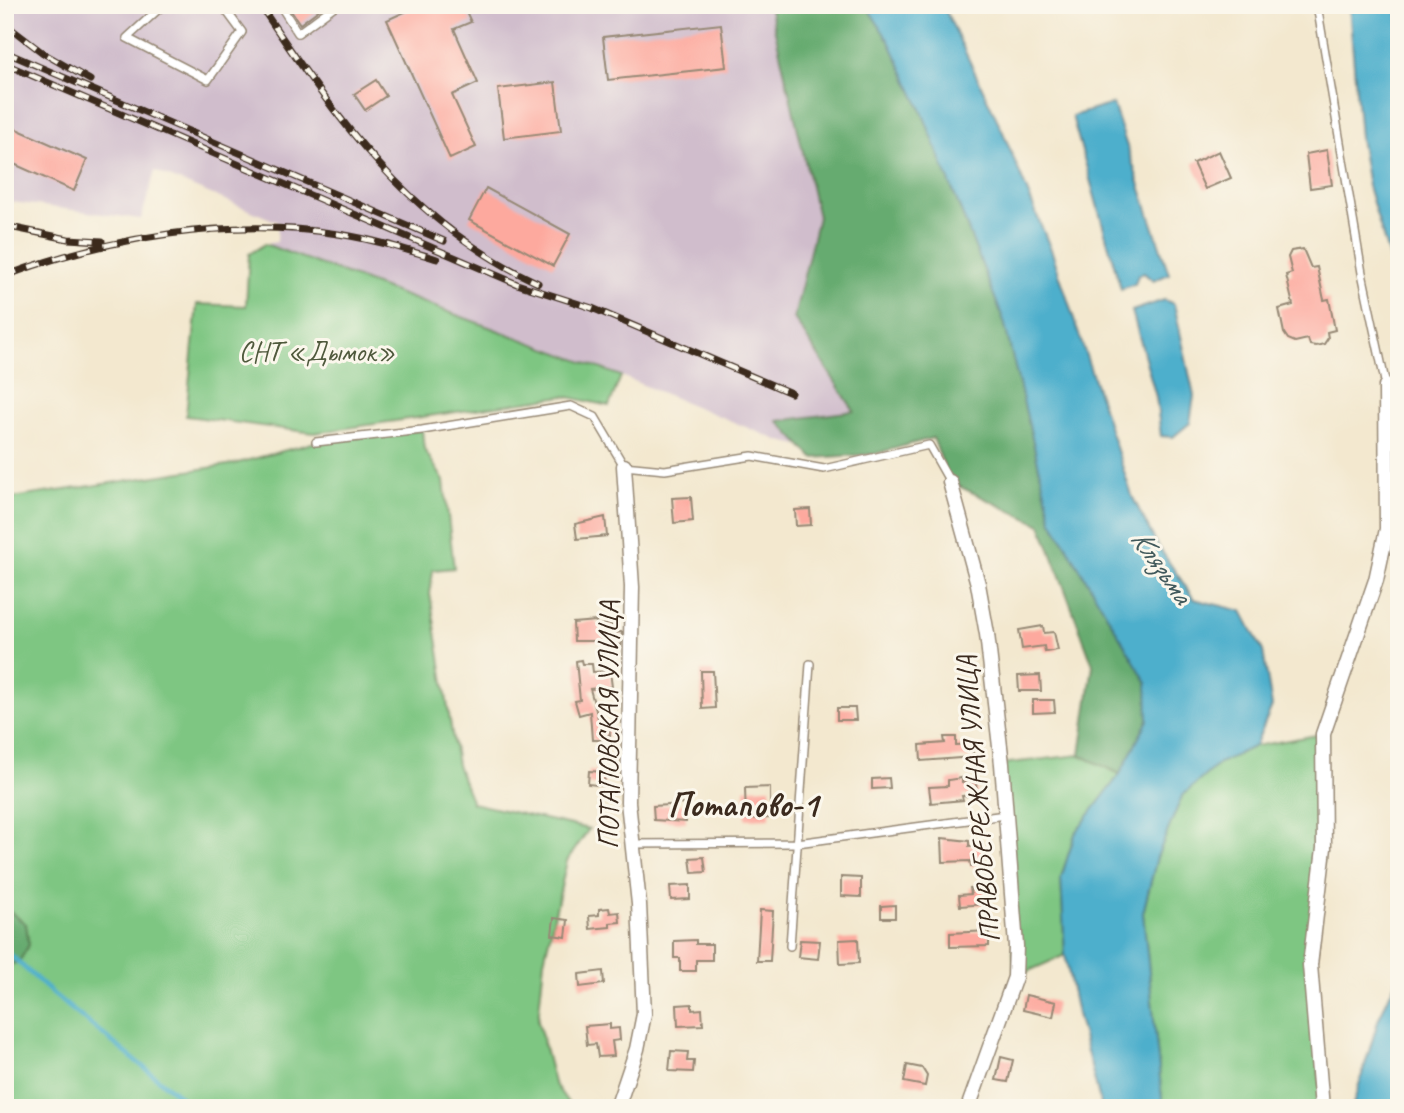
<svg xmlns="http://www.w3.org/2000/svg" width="1404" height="1113" font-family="Caveat,sans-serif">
	<rect width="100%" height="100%" fill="#fbf7ec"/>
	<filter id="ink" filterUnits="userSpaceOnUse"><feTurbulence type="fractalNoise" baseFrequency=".0143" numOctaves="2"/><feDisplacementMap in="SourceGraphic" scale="14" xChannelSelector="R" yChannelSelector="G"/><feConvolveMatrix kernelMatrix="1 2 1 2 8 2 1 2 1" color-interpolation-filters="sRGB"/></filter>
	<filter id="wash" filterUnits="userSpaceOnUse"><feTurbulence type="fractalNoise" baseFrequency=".00686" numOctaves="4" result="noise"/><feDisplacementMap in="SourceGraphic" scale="28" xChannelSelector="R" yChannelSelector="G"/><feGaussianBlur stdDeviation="1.57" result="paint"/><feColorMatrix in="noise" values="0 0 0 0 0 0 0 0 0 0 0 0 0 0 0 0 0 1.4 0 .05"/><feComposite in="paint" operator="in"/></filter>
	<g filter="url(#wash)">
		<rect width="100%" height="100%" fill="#f3e8cf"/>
		<!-- industrial -->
		<polygon fill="#d0bdcc" points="5,5 866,5 1004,321 839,454 780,441 621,376 265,244 277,242 278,222 155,171 141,219 5,201"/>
		<!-- green -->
		<g fill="#7ec682" stroke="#5c7850" stroke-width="2">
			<polygon points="265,244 621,376 609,406 564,396 314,433 186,416 197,304 246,306 249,254"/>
			<polygon points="422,430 424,449 444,481 454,568 433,570 430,594 457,765 472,803 589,829 567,861 544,961 538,1021 554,1083 569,1104 624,1108 5,1108 5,966 19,962 26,924 5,908 5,499 234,464 316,442"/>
			<polygon points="1323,734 1324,848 1310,965 1322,1108 1163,1108 1143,913 1157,857 1182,796 1219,763 1255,746"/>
			<polygon points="1080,755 1120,774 1075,834 1061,878 1065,955 1015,977 1002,764"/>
		</g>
		<!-- forest -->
		<g fill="#66ab70" stroke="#506a47" stroke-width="2">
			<polygon points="769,5 866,5 889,41 921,109 1004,321 1052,521 1147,683 1148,720 1120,774 1080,755 1093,665 1041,525 950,482 933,438 874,454 813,458 778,421 854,411 794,318 818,217"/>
			<polygon points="5,908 26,924 29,945 19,962 5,966"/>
		</g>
		<!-- water -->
		<g fill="#4dafcc" stroke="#446c75" stroke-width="2">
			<polygon points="866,5 943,5 1002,130 1052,252 1132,496 1156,543 1194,599 1242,611 1263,651 1272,706 1255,746 1219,763 1182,796 1157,857 1143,913 1163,1108 1102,1108 1077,1014 1065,955 1061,878 1075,834 1120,774 1148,720 1147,683 1052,521 1004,321 921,109 889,41"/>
			<polygon points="1349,5 1399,5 1399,291 1368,186 1360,138"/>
			<polygon points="1113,104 1169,274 1153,281 1144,273 1138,275 1135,284 1121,289 1072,116"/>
			<polygon points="1164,300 1174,304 1194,396 1190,423 1173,437 1161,436 1156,397 1132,311"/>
			<polygon points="1399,974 1399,1108 1352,1108 1379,1018"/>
		</g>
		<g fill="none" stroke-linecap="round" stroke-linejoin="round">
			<!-- stream -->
			<polyline stroke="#4dafcc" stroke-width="4.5" points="5,950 53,994 194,1108"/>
		</g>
		<g id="blocks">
			<!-- building -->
			<g fill="#fda99e">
				<polygon points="287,5 325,5 300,24"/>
				<polygon points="420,5 463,5 471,22 454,29 478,83 452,95 476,147 450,159 387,20"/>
				<polygon points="721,24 726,67 608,80 603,37"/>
				<polygon points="376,80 386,96 365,110 354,94"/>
				<polygon points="555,82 561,131 504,138 498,89"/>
				<polygon points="5,124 87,160 74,191 5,160"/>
				<polygon points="1327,150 1332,185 1310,188 1306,154"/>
				<polygon points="1219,151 1231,178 1205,189 1193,163"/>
				<polygon points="486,188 570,234 553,266 469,220"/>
				<polygon points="1303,249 1311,268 1317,267 1324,300 1329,299 1335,330 1327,332 1328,338 1324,344 1316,346 1310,345 1308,339 1295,342 1288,339 1284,333 1279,309 1293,305 1286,275 1292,273 1288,257 1291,251"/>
				<polygon points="691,497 693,521 674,523 672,498"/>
				<polygon points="810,509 811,525 796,526 795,510"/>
				<polygon points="605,517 607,536 577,539 575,524"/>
				<polygon points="596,621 597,625 612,624 613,633 622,632 621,645 613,645 612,641 574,641 573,623"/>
				<polygon points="1043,626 1044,633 1054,632 1058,650 1045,652 1044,646 1022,649 1019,630"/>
				<polygon points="581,660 582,664 592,664 593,672 610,671 612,687 590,689 600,725 609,724 610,735 604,735 605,740 592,740 590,712 579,715 575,701 580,700 576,661"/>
				<polygon points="701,671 713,671 715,708 702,709"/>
				<polygon points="1040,675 1041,691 1019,691 1018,676"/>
				<polygon points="1033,700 1054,700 1055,712 1033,713"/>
				<polygon points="837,708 855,708 856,720 837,720"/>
				<polygon points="944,737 956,737 956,745 972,744 973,757 921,761 920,745 945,743"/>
				<polygon points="589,771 605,772 604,786 588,784"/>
				<polygon points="889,778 890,788 872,789 872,779"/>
				<polygon points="962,778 962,783 976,782 977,795 962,796 963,800 931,803 929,787 948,786 948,780"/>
				<polygon points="770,787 770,818 746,819 745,788"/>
				<polygon points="685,804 686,822 654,820 653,806"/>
				<polygon points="942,838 969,841 969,846 982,845 983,865 971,866 970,861 943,862"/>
				<polygon points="704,857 706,872 692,873 690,858"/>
				<polygon points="841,877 861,878 861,897 841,896"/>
				<polygon points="690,885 690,899 671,900 670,886"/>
				<polygon points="985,887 986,904 960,906 959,895 971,894 970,888"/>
				<polygon points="895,905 895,918 881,918 881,906"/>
				<polygon points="609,908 610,913 619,912 620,922 610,923 610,927 590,929 589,916 599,915 599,909"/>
				<polygon points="760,910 773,911 770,961 757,961"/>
				<polygon points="554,918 568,920 566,937 552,935"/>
				<polygon points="989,931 989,946 950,947 950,933"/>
				<polygon points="858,939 859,963 840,964 839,940"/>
				<polygon points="696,940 696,944 712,944 712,960 696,960 696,971 680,971 680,958 674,958 674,941"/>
				<polygon points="800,940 820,941 818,959 798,957"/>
				<polygon points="603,971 604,984 580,987 579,974"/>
				<polygon points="1026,995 1056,1002 1053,1017 1023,1010"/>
				<polygon points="692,1004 692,1010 702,1009 703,1025 678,1026 677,1005"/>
				<polygon points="610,1024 610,1029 619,1028 620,1040 612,1041 614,1056 598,1057 596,1044 587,1045 585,1026"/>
				<polygon points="671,1051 688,1052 687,1061 694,1061 693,1072 669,1071"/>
				<polygon points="1001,1057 1013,1060 1008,1082 996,1080"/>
				<polygon points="907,1065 922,1068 927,1076 925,1086 904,1082"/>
			</g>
		</g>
	</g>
	<g filter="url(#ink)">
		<use href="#blocks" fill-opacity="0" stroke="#978976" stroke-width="2"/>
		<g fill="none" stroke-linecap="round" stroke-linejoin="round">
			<!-- lane casing -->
			<g stroke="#978976" stroke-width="10">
				<g id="lane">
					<polyline points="163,5 127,38 208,80 242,32 222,5"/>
					<polyline points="280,5 298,33 336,5"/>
					<polyline points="1317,5 1362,273 1386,386"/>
					<polyline points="316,442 422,430 571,406 595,417 624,466 665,470 752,456 824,469 929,445 950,482"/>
					<polyline points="630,844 797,843 1005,815"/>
					<polyline points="790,946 810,664"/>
				</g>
			</g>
			<!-- street casing -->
			<g stroke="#978976" stroke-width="17">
				<g id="street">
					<polyline points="950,482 978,584 987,634 1002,764 1016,946 1015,977 968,1108"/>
					<polyline points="617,1108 637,1049 644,1014 639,904 628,802 632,587 624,466"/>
					<polyline points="1322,1108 1310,965 1324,848 1323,734 1376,580 1387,529 1386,386"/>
				</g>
			</g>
			<!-- lane -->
			<use href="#lane" stroke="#fff" stroke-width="7"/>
			<!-- street -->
			<use href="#street" stroke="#fff" stroke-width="14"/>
			<!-- rail casing -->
			<g stroke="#3b2a1e" stroke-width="7">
				<g id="rail">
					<path d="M260 5C336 118 410 224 538 283"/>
					<polyline points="5,24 43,53 90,80"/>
					<polyline points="5,52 444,241"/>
					<polyline points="5,64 517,284 592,308 791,393"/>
					<polyline points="5,226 68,239 102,241"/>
					<path d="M5 276C107 237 229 217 338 234 372 239 404 249 437 259"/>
				</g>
			</g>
			<!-- rail -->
			<use href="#rail" stroke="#fbf7ec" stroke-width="4.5" stroke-dasharray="13" stroke-linecap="butt"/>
		</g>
	</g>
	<g text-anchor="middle" stroke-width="6" stroke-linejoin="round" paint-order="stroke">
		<!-- park labels -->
		<g font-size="28" fill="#4f593c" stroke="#fbf7ec">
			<text x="317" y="361">СНТ «Дымок»</text>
		</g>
		<!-- street labels -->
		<g font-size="28" fill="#3b2a1e" stroke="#fbf7ec">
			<text transform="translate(608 725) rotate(-90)" y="10">ПОТАПОВСКАЯ УЛИЦА</text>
			<text transform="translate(977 799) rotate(-95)" y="10">ПРАВОБЕРЕЖНАЯ УЛИЦА</text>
		</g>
		<!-- water labels -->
		<g font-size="30" font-style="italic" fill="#41595b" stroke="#fbf7ec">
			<text transform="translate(1162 566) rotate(55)" y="10">Клязьма</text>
		</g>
		<!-- district labels -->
		<g font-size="35" font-weight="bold" fill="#3b2a1e" stroke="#fbf7ec">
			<text x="743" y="816">Потапово-1</text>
		</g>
	</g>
	<!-- margin -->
	<rect width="1404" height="1113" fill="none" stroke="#fbf7ec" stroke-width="28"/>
</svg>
